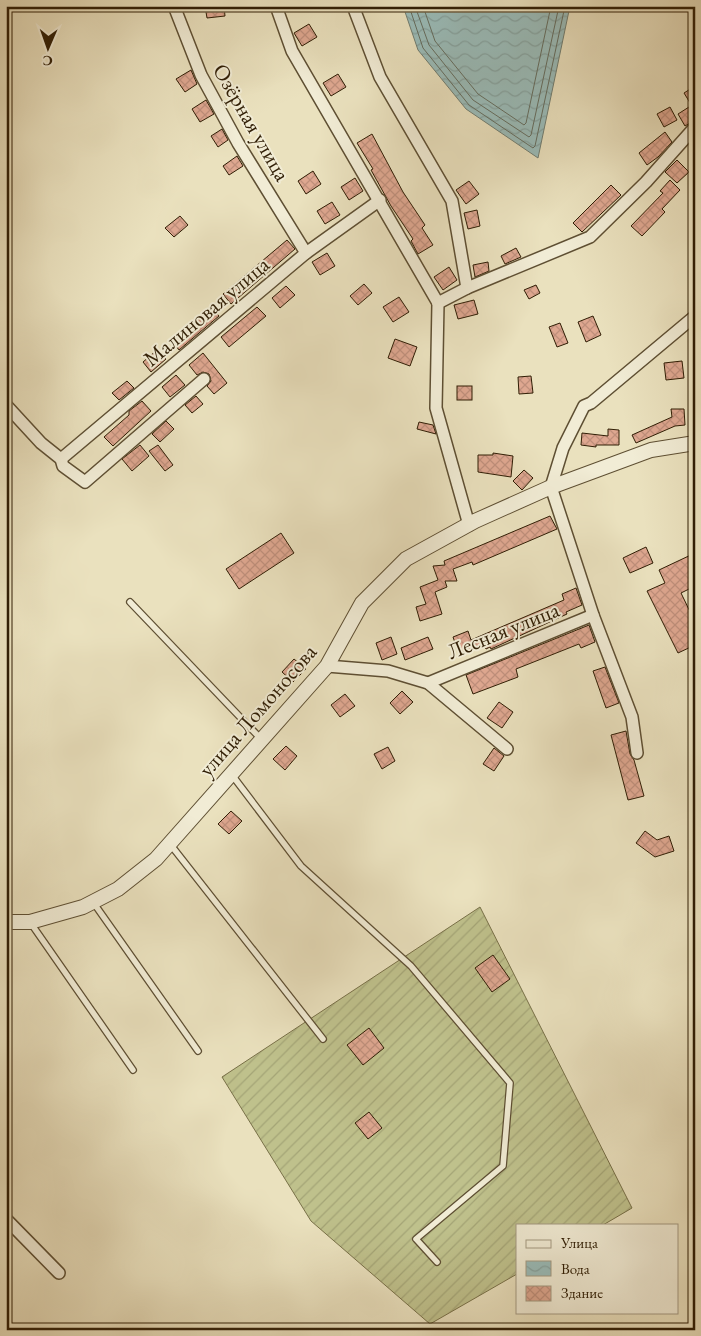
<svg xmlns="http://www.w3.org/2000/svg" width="701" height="1336" font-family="'EB Garamond',serif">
	<defs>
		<pattern id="garden-furrows" width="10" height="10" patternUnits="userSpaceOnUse" patternTransform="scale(1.25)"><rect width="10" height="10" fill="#bfc18c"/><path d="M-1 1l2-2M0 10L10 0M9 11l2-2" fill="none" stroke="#a4a577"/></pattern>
		<pattern id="water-waves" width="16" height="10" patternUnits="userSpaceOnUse" patternTransform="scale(1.25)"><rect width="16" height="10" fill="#9abcb9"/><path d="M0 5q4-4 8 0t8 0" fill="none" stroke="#85a19e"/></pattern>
		<pattern id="building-cross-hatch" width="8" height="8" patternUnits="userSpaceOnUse" patternTransform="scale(1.25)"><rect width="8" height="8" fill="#dea790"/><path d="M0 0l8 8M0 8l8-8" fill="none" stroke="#bf8f7b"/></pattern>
	</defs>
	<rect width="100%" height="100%" fill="#eae1be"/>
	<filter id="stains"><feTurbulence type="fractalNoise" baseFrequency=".004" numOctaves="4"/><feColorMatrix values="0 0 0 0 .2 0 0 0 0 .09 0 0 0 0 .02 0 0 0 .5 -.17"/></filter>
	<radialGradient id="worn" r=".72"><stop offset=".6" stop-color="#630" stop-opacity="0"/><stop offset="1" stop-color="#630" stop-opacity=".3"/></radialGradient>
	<!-- garden -->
	<polygon fill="url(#garden-furrows)" stroke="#787048" points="480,907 632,1208 603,1225 517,1225 517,1274 430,1324 311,1221 222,1077"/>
	<!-- water -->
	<polygon fill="url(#water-waves)" stroke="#707d71" points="403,6 570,6 538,158 466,109 418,50"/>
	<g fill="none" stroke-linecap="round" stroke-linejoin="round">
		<!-- shore -->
		<g stroke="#656d5f" stroke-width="1">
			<polyline points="409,6 423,48 469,105 533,148 535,146 565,6"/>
			<polyline points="415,6 429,45 473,100 529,137 531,135 559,6"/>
			<polyline points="423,6 435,41 478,94 524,125 526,123 551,6"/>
		</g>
	</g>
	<!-- building -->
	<g fill="url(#building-cross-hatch)" stroke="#301e05">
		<polygon points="205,6 224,6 225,16 207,18"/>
		<polygon points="309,24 317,37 302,46 294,33"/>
		<polygon points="191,70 197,84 185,92 176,79"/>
		<polygon points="338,74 346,87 331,96 323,83"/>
		<polygon points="695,86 695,111 684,93"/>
		<polygon points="206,100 214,114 200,122 192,109"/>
		<polygon points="670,107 677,120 664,127 657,114"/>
		<polygon points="689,107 695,114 695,120 685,126 678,114"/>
		<polygon points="222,129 228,140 218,147 211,136"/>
		<polygon points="665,132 672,142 658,157 647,165 639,153"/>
		<polygon points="372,134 403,192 425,225 422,228 433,245 418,254 411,241 413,239 391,206 371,170 373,169 357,143"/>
		<polygon points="237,156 243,166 229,175 223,166"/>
		<polygon points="677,160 689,172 677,183 665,172"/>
		<polygon points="313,171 321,184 306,194 298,181"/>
		<polygon points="355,178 363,191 349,200 341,187"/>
		<polygon points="670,180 680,190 662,209 665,212 642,236 631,226 663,193 660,191"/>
		<polygon points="469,181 479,194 466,204 456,190"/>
		<polygon points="611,185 621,195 582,232 573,223"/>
		<polygon points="332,202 340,215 325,224 317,211"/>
		<polygon points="477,210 480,226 468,229 464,213"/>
		<polygon points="180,216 188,225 174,237 165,228"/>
		<polygon points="287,240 295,249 231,304 223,294"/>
		<polygon points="516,248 521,257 505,264 501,256"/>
		<polygon points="327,253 335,266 320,275 312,262"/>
		<polygon points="488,262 489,271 475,277 473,265"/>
		<polygon points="449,267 457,280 443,290 434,277"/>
		<polygon points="364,284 372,293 358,305 350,296"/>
		<polygon points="536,285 540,293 529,299 524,290"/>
		<polygon points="286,286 295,295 280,308 272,298"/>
		<polygon points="399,297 409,312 393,322 383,307"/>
		<polygon points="474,300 478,314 458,319 454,305"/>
		<polygon points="211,307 219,316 179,350 172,341"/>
		<polygon points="257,307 266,316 229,347 221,337"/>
		<polygon points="593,316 601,335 586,342 578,322"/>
		<polygon points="560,323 568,343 557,347 549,327"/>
		<polygon points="395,339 417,347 410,366 388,358"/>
		<polygon points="157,350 166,359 151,372 143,362"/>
		<polygon points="203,353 227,383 214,394 207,386 211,381 209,374 203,372 197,375 189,365"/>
		<polygon points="682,361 684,378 666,380 664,363"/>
		<polygon points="176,375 185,385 170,397 162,387"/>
		<polygon points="531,376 533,393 519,394 518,377"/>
		<polygon points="127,381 134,388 119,400 112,393"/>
		<rect x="457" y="386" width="15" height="14"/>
		<polygon points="196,396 203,404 192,413 185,405"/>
		<polygon points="142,401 151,411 113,446 104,437 129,415 129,411"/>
		<polygon points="671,409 684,409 685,425 675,426 636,443 632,435 672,417"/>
		<polygon points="166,421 174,429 160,442 152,434"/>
		<polygon points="419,422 433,425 436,434 417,429"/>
		<polygon points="608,429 619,430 619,445 596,445 596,447 581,445 582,433 608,436"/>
		<polygon points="140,445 149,456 132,471 122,459"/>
		<polygon points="158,445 173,465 165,471 149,451"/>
		<polygon points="493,453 513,456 511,477 478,472 478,455 493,455"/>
		<polygon points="524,470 533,478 522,490 513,481"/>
		<polygon points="550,516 557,529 473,565 472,562 453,569 457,581 445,581 447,587 435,592 442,614 420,621 416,607 426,604 420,587 438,580 433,566 445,565 444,561"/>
		<polygon points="281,533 294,553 239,589 226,569"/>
		<polygon points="646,547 653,563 630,573 623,558"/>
		<polygon points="695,553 695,586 681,593 695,622 695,645 678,653 647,591 665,583 659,570"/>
		<polygon points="576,588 582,605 566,612 567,614 491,649 490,647 486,649 484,645 459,654 453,637 468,631 471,640 564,600 562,594"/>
		<polygon points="589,625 595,642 581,648 579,644 516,669 518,677 473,694 466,675"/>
		<polygon points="391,637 397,654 382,660 376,643"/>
		<polygon points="428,637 433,649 405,660 401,648"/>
		<polygon points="294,659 306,669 293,682 282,672"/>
		<polygon points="605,667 619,703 606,708 593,671"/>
		<polygon points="402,691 413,702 400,714 390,703"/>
		<polygon points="345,694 355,706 340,717 331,705"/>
		<polygon points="499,702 513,712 502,728 487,718"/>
		<polygon points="626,731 630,754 634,760 644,796 628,800 611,735"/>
		<polygon points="286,746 297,756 285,770 273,759"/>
		<polygon points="388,747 395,761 382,769 374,754"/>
		<polygon points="494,748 504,756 494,771 483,764"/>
		<polygon points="231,811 242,821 229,834 218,824"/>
		<polygon points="645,831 657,840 669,836 674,851 655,857 636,843"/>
		<polygon points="493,955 510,979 492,992 475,968"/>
		<polygon points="369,1028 384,1048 363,1065 347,1045"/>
		<polygon points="369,1112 382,1128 368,1139 355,1123"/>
	</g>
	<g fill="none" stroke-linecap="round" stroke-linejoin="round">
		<!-- service casing -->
		<g stroke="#5e4f33" stroke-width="8">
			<g id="service">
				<polyline points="130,602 262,740"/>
				<polyline points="232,775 301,866 411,966 510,1083 503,1166 416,1239 437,1262"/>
				<polyline points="170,844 323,1039"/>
				<polyline points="93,902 198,1051"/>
				<polyline points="30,922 133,1070"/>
			</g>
		</g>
		<!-- minor casing -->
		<g stroke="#5e4f33" stroke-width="14">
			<g id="minor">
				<polyline points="174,6 201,75 238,143 306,253"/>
				<polyline points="276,6 292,51 438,303"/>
				<polyline points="353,6 380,77 452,201 467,288"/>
				<polyline points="438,303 467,288 590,237 646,182 695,127"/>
				<polyline points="438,303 436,408 469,525"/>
				<polyline points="6,405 41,443 61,459 63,466 85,482 204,379"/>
				<polyline points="61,459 306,253 380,200"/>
				<polyline points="327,666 388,671 428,683 507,749"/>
				<polyline points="428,683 593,615"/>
				<polyline points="637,753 632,717 593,615 551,487 563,448 584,406 591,403 695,316"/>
				<polyline points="6,1219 59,1273"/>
			</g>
		</g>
		<!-- tertiary casing -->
		<g stroke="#5e4f33" stroke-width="16">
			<polyline id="tertiary" points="6,922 30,922 83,907 118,889 156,859 327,666 362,603 406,559 475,521 551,487 651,450 695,443"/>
		</g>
		<!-- service -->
		<use href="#service" stroke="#f1ecd5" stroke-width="5.5"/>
		<!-- minor -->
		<use href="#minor" stroke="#f1ecd5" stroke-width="11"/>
		<!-- tertiary -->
		<use href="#tertiary" stroke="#f1ecd5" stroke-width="14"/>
	</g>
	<g text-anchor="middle" stroke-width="4" stroke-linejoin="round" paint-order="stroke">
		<!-- street labels -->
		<g font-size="22" fill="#301e05" stroke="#f1ecd5">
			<text transform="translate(252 122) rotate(60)" y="8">Озёрная улица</text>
			<text transform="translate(206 311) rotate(-40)" y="8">Малиновая улица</text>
			<text transform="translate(503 630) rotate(-22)" y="8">Лесная улица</text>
			<text transform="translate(257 710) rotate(-49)" y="8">улица Ломоносова</text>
		</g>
	</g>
	<!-- margin -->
	<rect width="701" height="1336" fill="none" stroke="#eae1be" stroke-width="25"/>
	<rect x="8" y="8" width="686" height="1321" fill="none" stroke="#301e05" stroke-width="2.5"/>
	<rect x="12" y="12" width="676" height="1311" fill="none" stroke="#301e05"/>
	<!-- legend -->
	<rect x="516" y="1224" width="162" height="90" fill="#f1ecd5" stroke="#a49a82"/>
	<rect x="526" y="1240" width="25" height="8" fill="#f1ecd5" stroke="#a49a82"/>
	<text x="561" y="1248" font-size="15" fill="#301e05">Улица</text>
	<rect x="526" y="1261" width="25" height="15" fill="url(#water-waves)" stroke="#a49a82"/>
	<text x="561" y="1274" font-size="15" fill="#301e05">Вода</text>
	<rect x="526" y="1286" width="25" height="15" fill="url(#building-cross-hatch)" stroke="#a49a82"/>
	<text x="561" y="1298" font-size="15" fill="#301e05">Здание</text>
	<!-- north arrow -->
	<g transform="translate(48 48) rotate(182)" stroke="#f1ecd5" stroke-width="4" paint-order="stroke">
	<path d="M0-4L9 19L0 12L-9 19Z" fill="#301e05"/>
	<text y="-8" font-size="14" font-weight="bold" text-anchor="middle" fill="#301e05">С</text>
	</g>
	<rect width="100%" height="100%" filter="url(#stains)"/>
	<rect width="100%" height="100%" fill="url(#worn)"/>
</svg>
